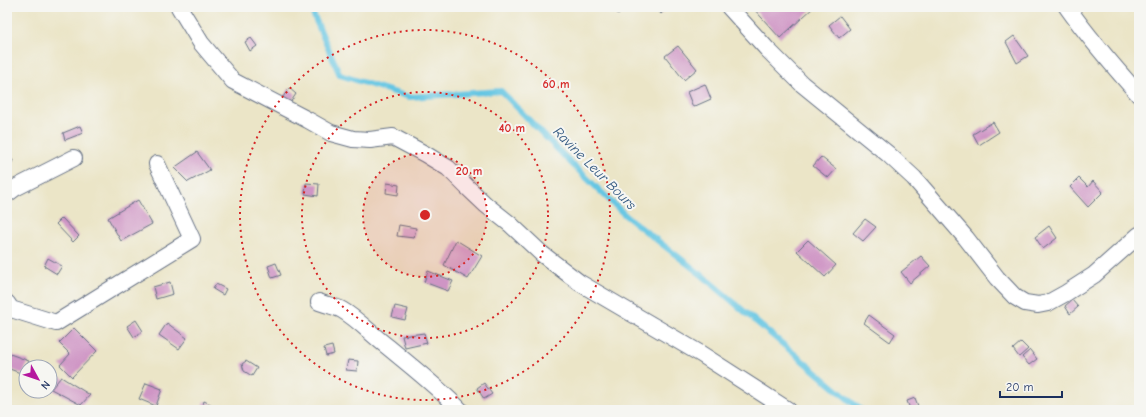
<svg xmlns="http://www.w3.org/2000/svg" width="1146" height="417" font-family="'Comic Neue',sans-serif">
	<rect width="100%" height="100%" fill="#f6f6f2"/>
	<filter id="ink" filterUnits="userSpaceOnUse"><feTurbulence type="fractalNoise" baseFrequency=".025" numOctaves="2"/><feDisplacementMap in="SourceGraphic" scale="8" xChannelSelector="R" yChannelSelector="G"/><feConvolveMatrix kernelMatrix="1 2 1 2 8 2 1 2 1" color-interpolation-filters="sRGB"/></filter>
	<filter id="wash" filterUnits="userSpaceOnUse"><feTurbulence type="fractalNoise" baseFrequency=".012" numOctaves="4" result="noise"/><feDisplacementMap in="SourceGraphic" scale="16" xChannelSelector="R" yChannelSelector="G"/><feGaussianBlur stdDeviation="0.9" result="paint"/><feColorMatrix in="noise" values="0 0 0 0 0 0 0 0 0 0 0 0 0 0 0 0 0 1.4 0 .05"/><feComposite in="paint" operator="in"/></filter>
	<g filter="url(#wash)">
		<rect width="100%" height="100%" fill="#ebe5c7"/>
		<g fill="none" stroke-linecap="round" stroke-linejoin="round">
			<!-- stream -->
			<polyline stroke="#65c6e3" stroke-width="6" points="310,7 340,75 409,97 501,91 565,157 626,216 703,276 760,325 861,410"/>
		</g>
		<g id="blocks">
			<!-- building -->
			<g fill="#cf95c5">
				<polygon points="613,7 626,7 618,14"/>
				<polygon points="655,7 668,7 661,14"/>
				<polygon points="754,7 814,7 780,38 753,8"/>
				<polygon points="840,16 850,29 839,38 829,25"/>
				<polygon points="1014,36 1028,56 1017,63 1006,42"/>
				<polygon points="251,38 257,46 250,51 245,42"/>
				<polygon points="678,46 697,69 684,80 665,56"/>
				<polygon points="7,73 11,84 7,85"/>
				<polygon points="705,84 711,99 693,107 687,92"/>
				<polygon points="289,88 296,94 290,103 283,97"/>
				<polygon points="993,122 999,132 979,145 973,134"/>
				<polygon points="80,126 83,133 65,140 63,133"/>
				<polygon points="197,152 210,170 188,182 174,168"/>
				<polygon points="821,157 836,169 828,178 813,166"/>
				<polygon points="7,158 13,160 7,173"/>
				<polygon points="1079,178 1088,187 1093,181 1103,192 1088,207 1070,187"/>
				<polygon points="306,183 319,184 318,196 305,194"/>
				<polygon points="387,183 399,185 398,195 386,193"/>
				<polygon points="138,200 152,224 121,241 108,218"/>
				<polygon points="62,218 79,236 73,242 56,224"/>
				<polygon points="865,219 876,227 863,241 853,233"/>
				<polygon points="399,225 416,228 414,238 397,236"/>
				<polygon points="1049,226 1057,238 1043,249 1035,237"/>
				<polygon points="456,240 482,256 468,279 444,265"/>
				<polygon points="808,240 836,265 825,277 797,251"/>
				<polygon points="921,256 930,266 910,283 901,272"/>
				<polygon points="48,258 62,266 57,274 44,266"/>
				<polygon points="276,263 281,275 272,278 268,266"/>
				<polygon points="428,271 453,281 448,291 424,282"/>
				<polygon points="170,282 173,294 156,299 153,287"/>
				<polygon points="216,284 226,289 223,295 213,289"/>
				<polygon points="1072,300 1078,307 1070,314 1065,306"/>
				<polygon points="395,306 408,309 405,320 392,317"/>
				<polygon points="869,315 895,334 890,342 864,323"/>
				<polygon points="136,320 143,331 134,337 127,326"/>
				<polygon points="167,323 187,338 179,349 159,335"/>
				<polygon points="74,328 97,351 72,377 60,365 70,354 59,343"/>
				<polygon points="424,333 427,343 405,348 402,336"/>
				<polygon points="1021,342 1028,349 1019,357 1013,349"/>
				<polygon points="332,346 334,354 326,356 324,348"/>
				<polygon points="1030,350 1037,359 1029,365 1022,357"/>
				<polygon points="10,354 29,361 23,374 7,368 7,361"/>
				<polygon points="348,360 358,361 357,371 346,370"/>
				<polygon points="246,361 257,368 252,376 244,371 242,364"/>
				<polygon points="61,377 90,395 81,405 51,389"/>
				<polygon points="146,383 162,389 156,406 139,399"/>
				<polygon points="484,383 492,394 484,399 477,388"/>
				<polygon points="915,398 918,406 910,409 907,401"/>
				<polygon points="204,401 223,410 201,410"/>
			</g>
		</g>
	</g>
	<g filter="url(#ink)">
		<use href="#blocks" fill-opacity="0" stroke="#646f83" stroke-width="1"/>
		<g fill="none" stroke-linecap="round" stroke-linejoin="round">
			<!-- minor casing -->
			<g stroke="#646f83" stroke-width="18">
				<g id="minor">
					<polyline points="179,7 201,43 233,81 308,120 331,133 353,139 370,140 393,137 425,154 448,168 467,187 486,205 510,224 542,254 580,283 701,354 788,410"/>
					<polyline points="729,7 767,49 802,84 888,154 914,178 966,238 997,278 1015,297 1025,303 1038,305 1048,303 1066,293 1094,275 1139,235"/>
					<path d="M1067 7C1089 38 1114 67 1139 95"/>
					<polyline points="7,194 15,188 74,158"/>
					<path d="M319 302C326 305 335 306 342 310 359 320 372 335 388 347 412 367 438 387 460 410"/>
					<polyline points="7,303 11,309 56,323 192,239 157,164"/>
				</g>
			</g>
			<!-- minor -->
			<use href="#minor" stroke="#fff" stroke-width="16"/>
		</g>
	</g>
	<!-- distance rings -->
	<circle cx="425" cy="215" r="62" fill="#d62828" fill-opacity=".12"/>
	<g fill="none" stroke="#d62828" stroke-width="2" stroke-dasharray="2 4">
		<circle cx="425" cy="215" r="62"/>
		<circle cx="425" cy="215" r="123"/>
		<circle cx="425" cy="215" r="185"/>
	</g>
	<g text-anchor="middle" stroke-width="4" stroke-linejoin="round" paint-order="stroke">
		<!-- water labels -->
		<g font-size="14" font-style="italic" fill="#2e557f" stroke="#f6f6f2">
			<text transform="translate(595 168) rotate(45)" y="5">Ravine Leur Bours</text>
		</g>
	</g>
	<circle cx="425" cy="215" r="6" fill="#d62828" stroke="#f6f6f2" stroke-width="2"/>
	<g font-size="12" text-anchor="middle" font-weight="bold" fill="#d62828" stroke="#f6f6f2" stroke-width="4" stroke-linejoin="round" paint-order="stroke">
		<text x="556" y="88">60 m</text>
		<text x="512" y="132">40 m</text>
		<text x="469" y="175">20 m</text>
	</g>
	<!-- margin -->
	<rect width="1146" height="417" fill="none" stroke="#f6f6f2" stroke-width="24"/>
	<!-- north arrow -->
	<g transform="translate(38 379) rotate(130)"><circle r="19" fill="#f6f6f2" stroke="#9ea6b7"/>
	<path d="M0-3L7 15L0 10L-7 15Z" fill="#b5179e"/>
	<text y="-6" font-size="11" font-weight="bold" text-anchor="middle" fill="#1b2f5e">N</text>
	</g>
	<!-- scale -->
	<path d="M1000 391v6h62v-6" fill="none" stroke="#1b2f5e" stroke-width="2"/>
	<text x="1006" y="391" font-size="12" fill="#1b2f5e" stroke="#f6f6f2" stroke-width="3" paint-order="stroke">20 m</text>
</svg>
